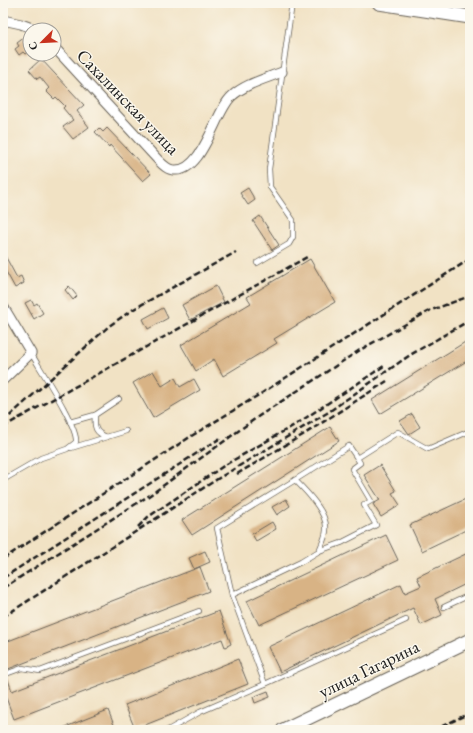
<svg xmlns="http://www.w3.org/2000/svg" width="473" height="733" font-family="'EB Garamond',serif">
	<rect width="100%" height="100%" fill="#fbf7ec"/>
	<filter id="ink" filterUnits="userSpaceOnUse"><feTurbulence type="fractalNoise" baseFrequency=".025" numOctaves="2"/><feDisplacementMap in="SourceGraphic" scale="8" xChannelSelector="R" yChannelSelector="G"/><feConvolveMatrix kernelMatrix="1 2 1 2 8 2 1 2 1" color-interpolation-filters="sRGB"/></filter>
	<filter id="wash" filterUnits="userSpaceOnUse"><feTurbulence type="fractalNoise" baseFrequency=".012" numOctaves="4" result="noise"/><feDisplacementMap in="SourceGraphic" scale="16" xChannelSelector="R" yChannelSelector="G"/><feGaussianBlur stdDeviation="0.9" result="paint"/><feColorMatrix in="noise" values="0 0 0 0 0 0 0 0 0 0 0 0 0 0 0 0 0 1.4 0 .05"/><feComposite in="paint" operator="in"/></filter>
	<g filter="url(#wash)">
		<rect width="100%" height="100%" fill="#f1e2c4"/>
		<g id="blocks">
			<!-- building -->
			<g fill="#d8b385">
				<polygon points="25,37 30,44 30,51 25,54 23,52 19,55 15,49 19,46 17,43"/>
				<polygon points="41,59 84,105 77,111 89,127 73,139 63,127 73,120 63,108 65,106 56,97 54,99 46,91 49,88 40,77 37,79 29,70"/>
				<polygon points="99,128 103,132 107,128 151,174 143,181 110,145 109,147 95,132"/>
				<polygon points="248,188 255,200 248,205 240,193"/>
				<polygon points="260,216 279,245 272,250 253,221"/>
				<polygon points="3,252 17,278 21,276 24,283 15,288 3,266"/>
				<polygon points="310,259 335,302 274,339 277,343 223,376 214,359 196,371 181,345 251,303 247,297"/>
				<polygon points="69,286 77,296 73,300 65,290"/>
				<polygon points="216,286 224,302 190,320 182,305"/>
				<polygon points="31,300 34,305 37,303 43,313 34,319 25,303"/>
				<polygon points="163,308 168,318 148,329 143,319"/>
				<polygon points="470,339 470,359 380,414 372,400"/>
				<polygon points="153,371 162,386 175,378 180,387 194,379 200,390 153,418 133,383"/>
				<polygon points="412,414 420,427 409,434 400,421"/>
				<polygon points="330,427 339,441 192,535 182,520"/>
				<polygon points="380,465 396,491 392,493 400,505 381,517 373,504 380,500 364,475"/>
				<polygon points="470,497 470,528 422,551 410,525"/>
				<polygon points="286,499 290,506 277,515 272,507"/>
				<polygon points="272,522 276,529 256,541 252,534"/>
				<polygon points="386,535 398,560 259,625 247,601"/>
				<polygon points="205,551 210,562 194,569 189,558"/>
				<polygon points="470,552 470,582 435,599 442,615 421,625 413,608 280,672 268,647 401,584 405,593 421,586 417,577"/>
				<polygon points="200,567 209,591 3,671 3,643"/>
				<polygon points="219,611 231,644 225,647 222,639 14,719 5,695 3,696 3,679 7,677 12,691"/>
				<polygon points="238,659 248,684 135,729 125,705"/>
				<polygon points="268,691 270,697 255,703 253,697"/>
				<polygon points="108,710 116,730 58,730"/>
			</g>
		</g>
	</g>
	<g filter="url(#ink)">
		<use href="#blocks" fill-opacity="0" stroke="#676157" stroke-width="1"/>
		<g fill="none" stroke-linecap="round" stroke-linejoin="round">
			<!-- lane casing -->
			<g stroke="#676157" stroke-width="6">
				<g id="lane">
					<polyline points="257,263 289,244 293,237 293,220 270,187 269,169 292,3"/>
					<path d="M95 415C94 427 95 433 107 437"/>
					<polyline points="70,422 95,415 119,399"/>
					<polyline points="71,448 126,431"/>
					<path d="M3 480 41 458 67 449 76 442C78 426 40 369 31 353"/>
					<path d="M319 551C322 544 326 536 326 530 328 513 306 491 295 480L349 446 357 458 398 432 428 449 470 431"/>
					<polyline points="232,595 217,528 295,480"/>
					<polyline points="444,607 470,595"/>
					<polyline points="3,675 22,668 40,671 199,611"/>
					<polyline points="265,684 406,620"/>
					<polyline points="168,730 200,712 265,684 232,595 301,562 319,551 341,543 376,525 364,505 371,501 352,469 360,463 357,458"/>
				</g>
			</g>
			<!-- street casing -->
			<g stroke="#676157" stroke-width="11">
				<g id="street">
					<polyline points="3,20 21,24 37,30"/>
					<path d="M54 47 159 161C163 165 168 170 174 170 203 173 215 111 232 96 245 84 265 79 282 72"/>
					<polyline points="3,306 31,353 3,380"/>
				</g>
			</g>
			<!-- secondary casing -->
			<g stroke="#676157" stroke-width="15">
				<g id="secondary">
					<polyline points="379,3 470,17"/>
					<polyline points="283,730 470,640"/>
				</g>
			</g>
			<!-- lane -->
			<use href="#lane" stroke="#fff" stroke-width="4.5"/>
			<!-- street -->
			<use href="#street" stroke="#fff" stroke-width="9"/>
			<!-- secondary -->
			<use href="#secondary" stroke="#fff" stroke-width="13"/>
			<!-- rail -->
			<g stroke="#1c1c1c" stroke-width="2.5" stroke-dasharray="6 3" stroke-linecap="butt">
				<polyline points="3,422 109,326 132,310 236,252"/>
				<polyline points="3,427 307,257"/>
				<polyline points="237,474 306,433 387,381"/>
				<polyline points="138,527 148,517 225,465 298,423 384,366"/>
				<polyline points="3,559 193,435 262,393 470,259"/>
				<polyline points="3,578 222,437"/>
				<polyline points="3,588 150,495 259,416 360,350 429,311 470,296"/>
				<polyline points="3,617 219,478 327,413 410,355 470,320"/>
				<polyline points="434,730 470,713"/>
			</g>
		</g>
	</g>
	<g text-anchor="middle" stroke-width="3" stroke-linejoin="round" paint-order="stroke">
		<!-- street labels -->
		<g font-size="18" fill="#1c1c1c" stroke="#fbf7ec">
			<text transform="translate(128 102) rotate(46)" y="6">Сахалинская улица</text>
			<text transform="translate(369 669) rotate(-26)" y="6">улица Гагарина</text>
		</g>
	</g>
	<!-- margin -->
	<rect width="473" height="733" fill="none" stroke="#fbf7ec" stroke-width="16"/>
	<!-- north arrow -->
	<g transform="translate(42 42) rotate(246)"><circle r="19" fill="#fbf7ec" stroke="#a29f99"/>
	<path d="M0-3L7 15L0 10L-7 15Z" fill="#c8321e"/>
	<text y="-6" font-size="11" font-weight="bold" text-anchor="middle" fill="#1c1c1c">С</text>
	</g>
</svg>
